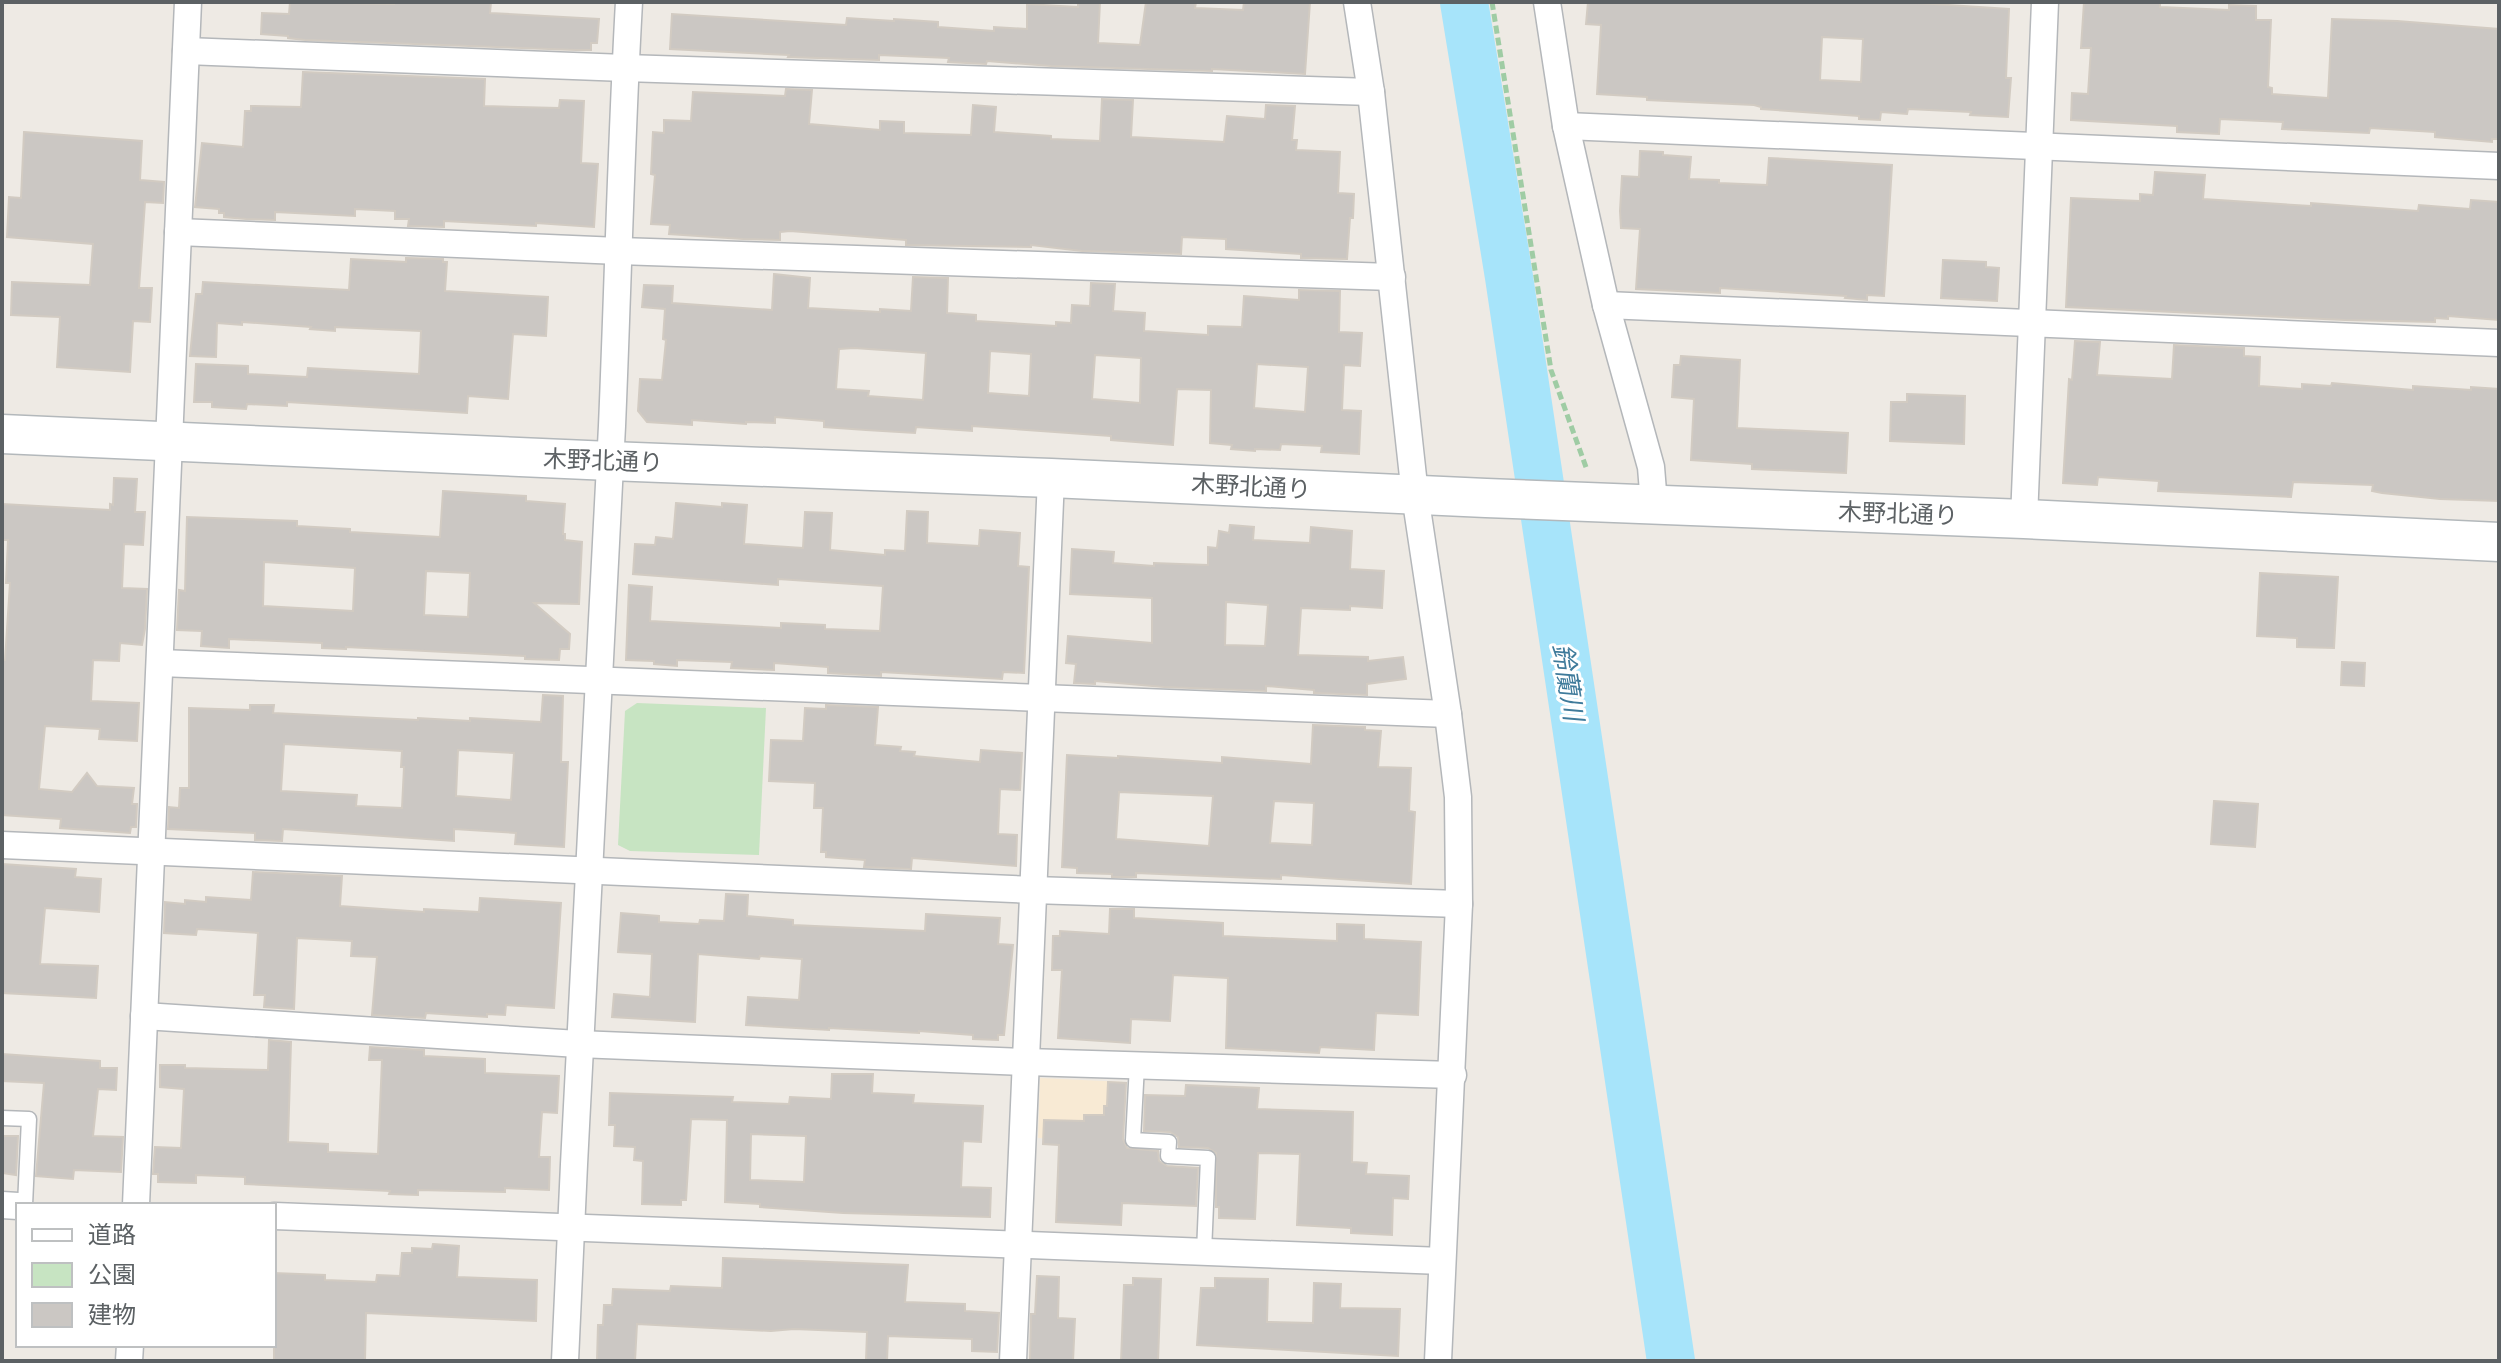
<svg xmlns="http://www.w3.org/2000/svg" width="2501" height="1363" font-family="Arial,'Noto Sans JP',sans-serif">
	<rect width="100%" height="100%" fill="#eeeae4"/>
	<!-- green -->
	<polygon fill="#c7e4c2" points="637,703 766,708 759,855 630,851 618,845 625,711"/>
	<!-- sand -->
	<polygon fill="#f8ead4" points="1040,1078 1125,1082 1123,1142 1038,1138"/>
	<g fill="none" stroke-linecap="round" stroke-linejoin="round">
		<!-- river -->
		<polyline stroke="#a7e4fa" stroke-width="48" points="1464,2 1509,277 1671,1361"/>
	</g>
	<!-- building -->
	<g fill="#cbc7c3" stroke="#d2cbc2" stroke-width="2" fill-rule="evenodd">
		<polygon points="290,2 394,4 395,2 491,2 490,13 599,19 597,43 591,43 591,50 576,50 305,40 288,38 288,36 261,34 262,13 289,14"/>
		<polygon points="1078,2 1100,2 1098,43 1140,45 1146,2 1196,2 1195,8 1243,10 1244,2 1310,2 1305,74 1212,69 1212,71 1051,66 987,61 986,64 948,62 949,58 879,55 879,60 788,57 789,55 670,49 672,14 846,25 847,18 894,21 894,19 938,22 938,27 994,31 994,27 1027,29 1027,4 1078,7"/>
		<path d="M1588 2H1902L2009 9 2006 78H2011L2008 117 1970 115 1971 112 1908 109 1907 114 1881 112 1880 120 1859 119V116L1761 109V107L1754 105 1647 100V97L1597 94 1601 25 1586 24ZM1822 37 1863 39 1861 82 1820 80Z"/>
		<polygon points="2084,2 2160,2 2160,7 2229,10 2229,5 2256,6 2256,20 2271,20 2268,87 2272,88 2272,94 2328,98 2332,19 2397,21 2499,29 2499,139 2492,139 2492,142 2435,137 2435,132 2370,128 2369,133 2282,129 2283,122 2220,119 2219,134 2177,132 2177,126 2071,120 2072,93 2088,94 2091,48 2081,48"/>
		<polygon points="303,72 485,79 484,106 559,108 560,100 584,101 581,163 598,164 594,227 536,223 536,226 444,221 444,227 408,226 409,219 395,219 395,211 355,209 355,216 275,212 275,220 246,219 224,217 224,213 219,213 219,209 195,207 202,143 243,147 245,111 251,111 251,106 301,107"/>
		<polygon points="786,89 812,90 809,124 880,130 880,121 904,122 904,133 971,135 973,105 996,107 994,132 1051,136 1051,139 1100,141 1102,99 1133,100 1131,137 1224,142 1227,116 1265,119 1266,105 1295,106 1292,140 1297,140 1296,150 1340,152 1338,193 1354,194 1353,218 1350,218 1347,259 1301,258 1301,254 1226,249 1226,239 1182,237 1181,254 1082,251 1031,245 1031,247 906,245 906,240 790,231 780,232 780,240 743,239 669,234 670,225 651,224 655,175 651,174 653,132 664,133 664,120 691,121 693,92 785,96"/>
		<polygon points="24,132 142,141 140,180 164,182 163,203 145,202 139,288 152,288 150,322 133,321 130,372 57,367 60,317 11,315 12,282 90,285 93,244 7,237 9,197 21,198"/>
		<polygon points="1640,151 1663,152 1663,155 1691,157 1689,179 1719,180 1719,183 1767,185 1769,158 1892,165 1884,296 1867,295 1867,300 1845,298 1846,296 1720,288 1720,293 1636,289 1640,229 1621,228 1620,211 1622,176 1639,177"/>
		<polygon points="2155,172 2205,175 2203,199 2311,206 2311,203 2418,211 2419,205 2470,209 2471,200 2499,202 2499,320 2448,316 2448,319 2435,318 2435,322 2345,320 2066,307 2071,198 2140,201 2140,194 2153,195"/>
		<polygon points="406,258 443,259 443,262 447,262 445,291 548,297 546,336 513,334 508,399 468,396 467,413 287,402 287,406 247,404 246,409 212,407 212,402 194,402 196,364 248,366 248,374 307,377 308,368 419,374 421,331 335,327 335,331 310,329 311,327 242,322 242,325 217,323 216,357 190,356 196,294 202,294 203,282 349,290 351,259 406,262"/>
		<polygon points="1943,260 1986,262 1986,267 1999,268 1997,301 1941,298"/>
		<path d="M774 274 810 278 808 308 880 312V309L911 311 913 277 948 278 947 313 976 315V321L1056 326V322L1071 323 1072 305 1090 306 1091 283 1115 284 1113 311 1145 313 1144 331 1208 335V326L1242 327 1244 296 1299 300V290L1340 291 1339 332 1362 333 1360 366 1344 365 1342 410 1361 411 1359 454 1321 452 1322 446 1281 444 1280 450 1255 449V451L1231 449 1232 445 1210 443 1211 390 1177 389 1173 445 1111 440V436L972 426V431L916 427 915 433 866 430 824 427V421L775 417V423L746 422V424L692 420V425L647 422 638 411 640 379 662 380 666 340 663 339 665 309 642 307 644 285 673 286 672 303 772 310ZM854 348 926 353 923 400 868 396 869 391 836 389 839 349ZM990 351 1031 354 1029 396 988 393ZM1095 355 1141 358 1140 403 1092 399ZM1257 364 1308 367 1305 412 1254 408Z"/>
		<polygon points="2075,341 2100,342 2097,375 2172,379 2174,345 2244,348 2244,356 2260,357 2259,386 2302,389 2302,384 2331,386 2332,383 2413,390 2413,386 2471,390 2471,387 2499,389 2499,501 2440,499 2382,493 2372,491 2373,485 2293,482 2291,497 2158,491 2159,481 2098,477 2097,485 2063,483 2069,379 2072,380"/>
		<polygon points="1681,356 1740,360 1737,428 1848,433 1846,473 1752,469 1752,464 1691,460 1694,399 1672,397 1674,365 1680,365"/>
		<polygon points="1907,394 1965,396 1964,444 1890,441 1891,402 1907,402"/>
		<polygon points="114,478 137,479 135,512 145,512 143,545 124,544 122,588 147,589 145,629 142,645 120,643 119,661 93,660 91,701 139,703 137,741 99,739 100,729 45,726 39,789 72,792 87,773 97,786 134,788 132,804 137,804 136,827 131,827 130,833 60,828 61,819 2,815 2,660 5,660 10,583 6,583 8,540 2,540 3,504 110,510 110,504 113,505"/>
		<path d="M443 491 526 496V501L565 504 563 534H565V540L582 542 579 604 534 603 570 634 569 649H560L559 660 525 659V656L346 647V649L322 648V643L229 639V648L201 646 202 631 177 630 179 590 185 591 187 517 297 521V526L350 529V532L440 537ZM264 562 355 568 353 611 263 606ZM426 571 470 573 468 617 424 615Z"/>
		<polygon points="676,503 722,507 722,503 747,505 744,544 803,548 805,512 832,513 830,550 885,555 885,550 905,551 907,511 928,512 927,543 979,546 980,530 1020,533 1018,566 1029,567 1024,673 1003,672 1002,679 881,672 881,676 828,673 828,667 774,663 774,670 731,668 732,662 677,660 677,666 654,664 654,661 626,660 629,585 652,587 650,621 781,628 781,623 825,625 825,629 880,631 883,586 778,579 778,585 633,574 635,544 655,545 656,537 673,539"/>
		<path d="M1230 525 1254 527 1253 540 1310 543 1311 527 1352 531 1350 569 1384 571 1382 608 1350 606V610L1301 608 1298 655 1368 657V661L1403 657 1406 679 1367 684V695L1314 693V690L1266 686V691L1164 687 1095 681V684L1074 683 1076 664 1066 663 1068 636 1152 643V598L1070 594 1072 549 1114 552 1113 563 1154 566V563L1208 565V547L1217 548 1219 531 1229 533ZM1226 602 1268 605 1265 646 1225 645Z"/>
		<polygon points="2260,573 2338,577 2334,648 2297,647 2297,638 2257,636"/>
		<polygon points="2342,662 2365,663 2364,686 2341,685"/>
		<path d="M543 695 563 696 561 762H568L564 847 515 844 516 833 454 829V841L283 829 282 841 255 840V833L168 829 169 807 179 808 180 788H189V708L250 710V705H274L273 713 418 720V718L470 721V718L541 722ZM284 744 402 751 401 767H404L402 808 356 806 357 795 281 791ZM458 750 514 753 511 800 456 796Z"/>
		<polygon points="826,705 878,707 875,745 901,747 900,751 915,752 914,756 980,762 981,750 1022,753 1020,790 1000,789 998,834 1017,835 1016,866 912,858 911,869 864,867 865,860 826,857 826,852 821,852 823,808 814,808 815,783 769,781 771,740 803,741 805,708 826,709"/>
		<path d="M1313 725 1365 727V730L1381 731 1378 767 1411 768 1409 811 1415 812 1411 884 1281 875V879L1136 873V877H1112V874L1077 873V868L1062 867 1067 755 1118 758V756L1222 763V757L1311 764ZM1119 792 1213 796 1209 846 1116 839ZM1274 801 1314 803 1312 845 1270 843Z"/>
		<polygon points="2214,801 2258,804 2255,847 2211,844"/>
		<polygon points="2,864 76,869 75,877 101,879 99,912 45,908 40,964 98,966 96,998 2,993"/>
		<polygon points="253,872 342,876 340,906 424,912 424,909 479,912 480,898 561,903 554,1008 506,1005 505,1015 487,1014 487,1017 426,1013 425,1018 372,1015 377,957 351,956 352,941 297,938 294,1009 264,1007 265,995 254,995 258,933 197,929 196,935 164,933 165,902 185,904 185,900 206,902 206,897 251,900"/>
		<polygon points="726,894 748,895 747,916 793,920 793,925 925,931 926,914 1000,918 998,944 1013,945 1004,1035 998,1035 998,1040 973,1039 973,1035 919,1031 919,1033 829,1028 829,1030 746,1025 748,997 799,1000 802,959 760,956 759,959 698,954 695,1022 612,1017 614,994 650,997 652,954 618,952 621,913 659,916 659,922 699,924 700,920 724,921"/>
		<polygon points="1110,909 1134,909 1134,918 1223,923 1223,936 1337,941 1337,924 1364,925 1364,939 1421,942 1418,1015 1376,1013 1374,1050 1320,1047 1319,1053 1226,1048 1228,978 1173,975 1170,1021 1131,1019 1130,1043 1058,1038 1062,970 1052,970 1053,936 1060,936 1060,931 1109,934"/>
		<polygon points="269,1040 291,1042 288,1142 328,1144 328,1152 378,1154 382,1060 369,1060 370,1047 424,1050 424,1056 485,1059 485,1073 559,1076 557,1113 542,1112 539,1157 550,1157 549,1190 505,1188 505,1192 418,1190 418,1195 389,1194 390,1191 245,1184 245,1177 196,1175 196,1183 158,1182 158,1174 153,1174 155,1147 181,1148 184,1089 160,1087 160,1065 185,1065 185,1068 268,1070"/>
		<polygon points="2,1054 100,1061 100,1068 117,1068 116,1090 98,1089 93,1136 123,1137 121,1172 74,1170 73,1179 36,1176 44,1083 2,1081"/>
		<path d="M832 1074H873L872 1093 914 1095 913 1103 983 1106 981 1142 963 1141 961 1187 991 1188 990 1217 843 1213 760 1207V1204L725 1202 727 1120 691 1119 686 1200H681V1205L642 1204 643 1161 634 1160 635 1147 614 1146 615 1125H609L610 1093 733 1097 732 1102 789 1104 790 1097 831 1099ZM751 1134 806 1136 804 1182 750 1180Z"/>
		<polygon points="1108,1082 1126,1083 1123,1139 1127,1148 1158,1151 1159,1161 1167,1166 1198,1168 1196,1206 1122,1203 1121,1225 1056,1222 1059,1145 1043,1144 1044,1120 1084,1121 1084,1115 1104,1115 1104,1106 1107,1106"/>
		<polygon points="1186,1085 1259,1088 1257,1109 1353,1112 1352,1162 1367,1163 1366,1174 1409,1176 1408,1199 1393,1198 1392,1235 1351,1233 1351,1228 1297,1225 1300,1154 1258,1153 1255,1219 1219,1218 1219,1207 1216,1207 1216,1153 1208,1148 1179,1147 1178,1137 1170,1132 1144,1131 1145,1095 1185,1096"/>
		<polygon points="2,1136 18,1136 16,1175 2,1173"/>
		<polygon points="433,1244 459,1246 457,1277 537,1280 536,1321 366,1313 365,1361 274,1361 274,1273 325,1275 325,1280 376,1282 377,1275 400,1276 402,1253 412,1253 412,1248 432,1249"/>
		<polygon points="723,1258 908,1265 905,1302 965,1304 965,1311 999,1313 997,1352 972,1351 972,1339 888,1336 887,1361 866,1361 867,1332 794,1329 771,1331 637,1324 635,1361 597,1361 598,1325 603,1325 604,1305 612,1305 613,1289 670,1291 671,1286 722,1288"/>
		<polygon points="1037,1276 1059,1277 1058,1318 1075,1319 1073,1361 1030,1361 1031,1314 1035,1314"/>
		<polygon points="1133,1278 1161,1279 1158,1361 1121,1361 1124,1285 1133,1285"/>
		<polygon points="1215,1278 1268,1279 1267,1322 1313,1323 1314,1283 1341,1284 1340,1308 1400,1309 1398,1356 1197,1345 1201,1288 1215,1288"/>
	</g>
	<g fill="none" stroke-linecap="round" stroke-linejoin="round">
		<!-- lane casing -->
		<g stroke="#b4b7ba" stroke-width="17">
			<g id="lane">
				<polyline points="1137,1065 1133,1140 1169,1142 1168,1156 1208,1158 1204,1252"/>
				<polyline points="2,1118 29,1119 25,1205"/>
			</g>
		</g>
		<!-- street casing -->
		<g stroke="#b4b7ba" stroke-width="29">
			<g id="street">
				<polyline points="1357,2 1371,92 1415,495 1448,714 1458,797 1459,904 1438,1361"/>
				<polyline points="1547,2 1566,126 1606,305 1651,467 1654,504"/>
				<polyline points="186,51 625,68 1371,92"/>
				<polyline points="1566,126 2499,166"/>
				<polyline points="178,232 619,251 1392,277"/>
				<polyline points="1606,305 2499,343"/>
				<polyline points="2024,519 2045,2"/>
				<polyline points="160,663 1448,714"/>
				<polyline points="2,845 1033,890 1459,904"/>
				<polyline points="144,1016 578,1044 1026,1062 1453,1075"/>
				<polyline points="2,1205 18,1206"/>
				<polyline points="136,1205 188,2"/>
				<polyline points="274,1216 1442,1261"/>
				<polyline points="129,1361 130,1345"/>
				<path d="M565 1361C578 1049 598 737 612 426 618 284 621 143 629 2"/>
				<polyline points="1013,1361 1051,478"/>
			</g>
		</g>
		<!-- secondary casing -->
		<g stroke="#b3b8bb" stroke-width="41">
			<polyline id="secondary" points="2,434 610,461 1051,478 1486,498 2024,519 2499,542"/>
		</g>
		<!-- path -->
		<polyline stroke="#9fcca4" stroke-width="5" stroke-dasharray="8 4" stroke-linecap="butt" points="1492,2 1551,370 1587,470"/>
		<!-- lane -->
		<use href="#lane" stroke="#fff" stroke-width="14"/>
		<!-- street -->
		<use href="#street" stroke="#fff" stroke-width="26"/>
		<!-- secondary -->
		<use href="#secondary" stroke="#fff" stroke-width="38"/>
	</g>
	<g text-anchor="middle" stroke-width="6" stroke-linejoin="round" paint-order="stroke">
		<!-- street labels -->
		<g font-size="24" fill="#5c6164" stroke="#fff">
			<text transform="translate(603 461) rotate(2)" y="8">木野北通り</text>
			<text transform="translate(1251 487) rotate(3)" y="8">木野北通り</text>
			<text transform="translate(1898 514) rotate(2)" y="8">木野北通り</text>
		</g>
		<!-- water labels -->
		<g font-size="26" font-style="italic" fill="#3f7b9b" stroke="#fff">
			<text transform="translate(1568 682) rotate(81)" y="9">鈴蘭川</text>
		</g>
	</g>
	<!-- border -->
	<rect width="2501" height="1363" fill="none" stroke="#5c6164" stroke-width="8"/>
	<!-- legend -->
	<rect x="16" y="1203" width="260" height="144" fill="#ffffff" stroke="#bec0c1" stroke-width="2"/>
	<rect x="32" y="1229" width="40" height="12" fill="#ffffff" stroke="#bec0c1" stroke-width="2"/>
	<text x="88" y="1243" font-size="24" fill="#5c6164">道路</text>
	<rect x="32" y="1263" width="40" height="24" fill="#c7e4c2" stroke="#bec0c1" stroke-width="2"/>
	<text x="88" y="1283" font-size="24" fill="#5c6164">公園</text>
	<rect x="32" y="1303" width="40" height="24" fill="#cbc7c3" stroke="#bec0c1" stroke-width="2"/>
	<text x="88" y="1323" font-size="24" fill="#5c6164">建物</text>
</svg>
